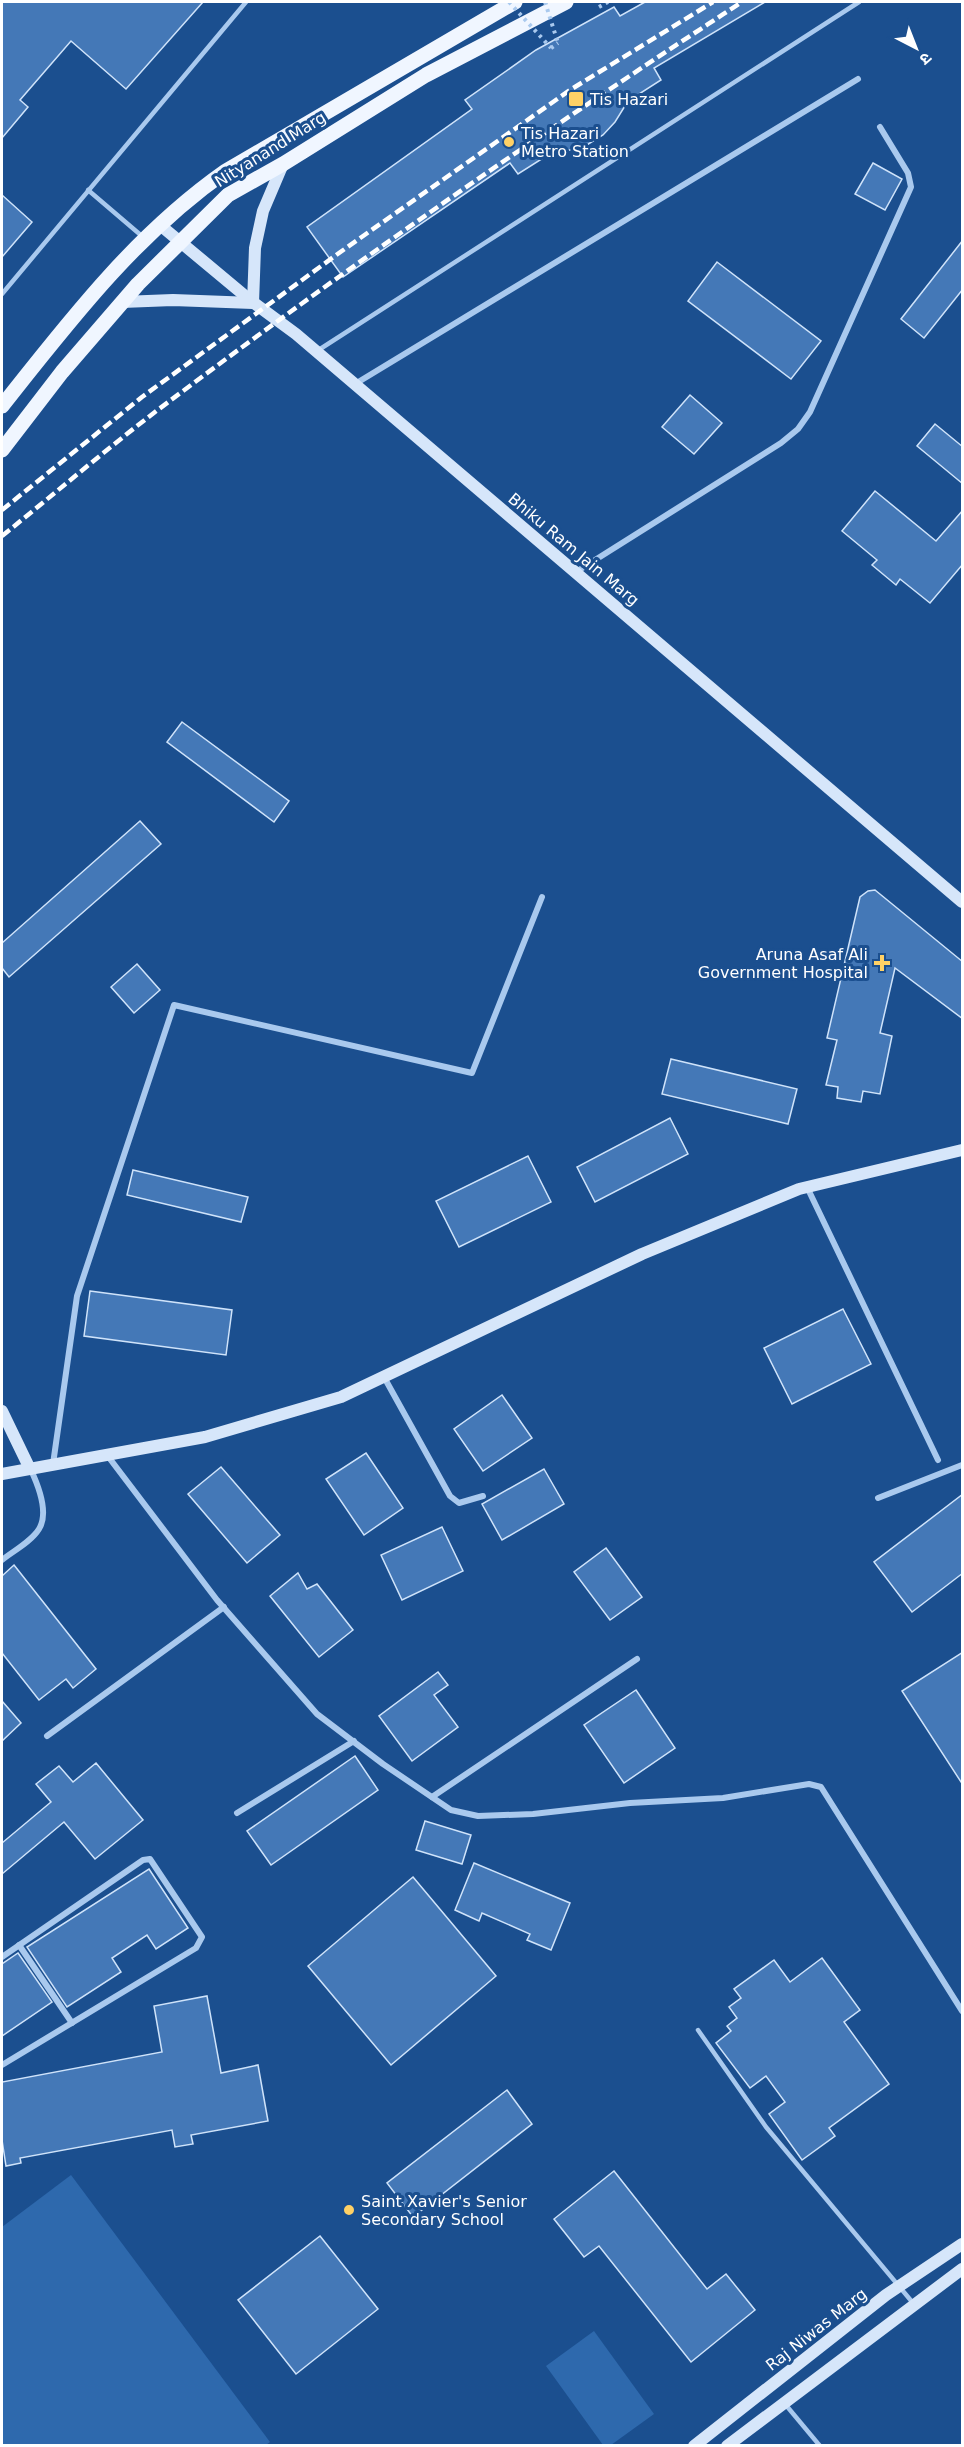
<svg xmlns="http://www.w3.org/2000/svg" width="964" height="2447" font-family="'DejaVu Sans','Noto Sans Devanagari',sans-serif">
	<rect width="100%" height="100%" fill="#1b4f8f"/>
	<!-- green -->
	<g fill="#2e69ad">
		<polygon points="71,2175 270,2442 266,2445 2,2445 2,2227"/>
		<polygon points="594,2331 654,2414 611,2445 603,2445 546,2366"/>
	</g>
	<!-- building -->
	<g fill="#4478b7" stroke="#cfe3fa" stroke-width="1.5">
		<polygon points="2,2 203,2 126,89 71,41 20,100 28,107 2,138"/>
		<polygon points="645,2 765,2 654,68 661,80 628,101 615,122 603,135 582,148 551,153 518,174 510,163 343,277 307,227 472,109 465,100 536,50 614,7 620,16"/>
		<polygon points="873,163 902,179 885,210 855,194"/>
		<polygon points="2,195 32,222 2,257"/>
		<polygon points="963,240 963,289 924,338 901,319"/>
		<polygon points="717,262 821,341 791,379 688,301"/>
		<polygon points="690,395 722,423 694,454 662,427"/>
		<polygon points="935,424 963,447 963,484 917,446"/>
		<polygon points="875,491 936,541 963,510 963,564 930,603 900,579 896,585 872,565 877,560 842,531"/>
		<polygon points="182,722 289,801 274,822 167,742"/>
		<polygon points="140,821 161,844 9,977 2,968 2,943"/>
		<polygon points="875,890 963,962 963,1019 895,968 880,1033 892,1036 880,1094 863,1091 861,1102 837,1098 838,1087 826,1085 837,1040 827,1038 860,897 868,891"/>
		<polygon points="137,964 160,990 134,1013 111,987"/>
		<polygon points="671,1059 797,1089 788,1124 662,1094"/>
		<polygon points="670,1118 688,1154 595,1202 577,1167"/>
		<polygon points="528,1156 551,1202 459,1247 436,1201"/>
		<polygon points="133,1170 248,1197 241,1222 127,1195"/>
		<polygon points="90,1291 232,1310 226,1355 84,1336"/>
		<polygon points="843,1309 871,1364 792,1404 764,1348"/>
		<polygon points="502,1395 532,1438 483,1471 454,1429"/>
		<polygon points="366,1453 403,1508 364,1535 326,1479"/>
		<polygon points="221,1467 280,1535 247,1563 188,1494"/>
		<polygon points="544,1469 564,1504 502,1540 482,1504"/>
		<polygon points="963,1494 963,1573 912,1612 874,1562"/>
		<polygon points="442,1527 463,1571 402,1600 381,1555"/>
		<polygon points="606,1548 642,1597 610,1620 574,1572"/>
		<polygon points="14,1565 96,1669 73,1688 66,1679 39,1700 2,1653 2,1576"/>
		<polygon points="298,1573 307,1589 317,1584 353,1630 319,1657 270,1596"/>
		<polygon points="963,1652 963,1785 902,1691"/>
		<polygon points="438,1672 448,1685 434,1695 458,1727 412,1761 379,1716"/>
		<polygon points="636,1690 675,1748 624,1783 584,1725"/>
		<polygon points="2,1701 21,1723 2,1741"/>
		<polygon points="355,1756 378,1790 271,1865 247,1831"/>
		<polygon points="96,1763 143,1820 95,1859 64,1822 2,1874 2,1843 51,1802 36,1784 59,1766 73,1782"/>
		<polygon points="425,1821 471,1835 462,1864 416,1850"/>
		<polygon points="474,1863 570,1903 551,1950 527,1940 530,1934 482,1913 479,1921 455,1910"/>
		<polygon points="149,1869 188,1928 156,1949 147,1935 112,1958 121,1972 67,2007 27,1947"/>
		<polygon points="413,1877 496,1976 391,2065 308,1966"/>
		<polygon points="18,1953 52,2002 2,2036 2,1964"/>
		<polygon points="822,1958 860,2010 844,2022 889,2084 829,2128 835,2136 802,2160 769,2114 785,2102 766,2076 750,2088 716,2043 731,2031 727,2026 737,2018 729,2007 741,1998 734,1989 774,1960 790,1982"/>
		<polygon points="207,1996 221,2073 258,2065 268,2121 191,2135 193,2144 175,2147 172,2130 20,2158 21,2163 6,2166 2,2140 2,2082 162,2052 154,2006"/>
		<polygon points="507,2090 532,2124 413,2217 387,2183"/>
		<polygon points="614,2171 707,2289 726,2274 755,2310 691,2362 599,2246 584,2257 554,2219"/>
		<polygon points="320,2236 378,2309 296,2374 238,2300"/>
	</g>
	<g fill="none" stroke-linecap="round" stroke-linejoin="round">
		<!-- path -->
		<g stroke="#a9c9ee" stroke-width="4" stroke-dasharray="3 4.5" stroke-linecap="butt">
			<polyline points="599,7 608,2"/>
			<polyline points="551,48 558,43"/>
		</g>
		<!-- lane -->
		<g stroke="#a9c9ee" stroke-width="4.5">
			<polyline points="88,190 143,237"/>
			<polyline points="2,294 246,2"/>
			<polyline points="317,351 859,2"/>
			<polyline points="698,2030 766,2127 913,2303"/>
			<polyline points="785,2404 820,2446"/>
		</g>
		<!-- street -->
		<g stroke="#a9c9ee" stroke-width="6">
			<polyline points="355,384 858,79"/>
			<polyline points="576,572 781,443 798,429 810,412 911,187 908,173 880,127"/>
			<polyline points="807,1187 938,1460"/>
			<polyline points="384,1377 450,1496 459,1503 483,1496"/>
			<polyline points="107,1455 217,1600 317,1714 383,1764 451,1810 478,1816 533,1814 630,1803 723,1798 809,1784 821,1787 962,2011"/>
			<polyline points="53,1464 77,1296 174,1005 472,1073 542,897"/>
			<polyline points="878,1498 962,1465"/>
			<path d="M2 1560C13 1551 31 1542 39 1529 49 1513 38 1485 31 1470"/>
			<polyline points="47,1736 224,1607"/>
			<polyline points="432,1797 637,1659"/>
			<polyline points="237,1813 354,1741"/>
			<polyline points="19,1945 72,2023"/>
			<polyline points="2,1957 143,1860 150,1859 202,1937 196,1948 2,2065"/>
		</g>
		<!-- secondary -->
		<g stroke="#d6e6fa" stroke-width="12">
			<polyline points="160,225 250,300 296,334 962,902"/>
			<polyline points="122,302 173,300 253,303 255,248 263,211 283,164"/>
			<polyline points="2,1411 30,1469"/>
			<polyline points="2,1474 205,1437 341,1397 642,1254 799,1189 962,1150"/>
			<polyline points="694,2446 886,2295 962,2244"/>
			<polyline points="727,2446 962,2269"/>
		</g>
		<!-- primary -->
		<g stroke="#f0f6ff" stroke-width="15">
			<path d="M2 406C70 320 136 234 226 171L515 2"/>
			<polyline points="2,450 62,372 138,284 228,195 283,164 426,75 566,2"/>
		</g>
		<!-- rail -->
		<g stroke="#fff" stroke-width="4.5" stroke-dasharray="10 4.5" stroke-linecap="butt">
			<polyline points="2,510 142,397 339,253 570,90 713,2"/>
			<path d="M2 536C53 495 103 452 155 412 346 268 542 132 742 2"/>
		</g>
		<!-- path-bridge -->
		<g stroke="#a9c9ee" stroke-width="4" stroke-dasharray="3 4.5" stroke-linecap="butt">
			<polyline points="509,2 551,48"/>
			<polyline points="545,2 558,43"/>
		</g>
	</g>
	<!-- markers -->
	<g fill="#ffd166" stroke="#1b4f8f" stroke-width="2">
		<rect x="568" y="91" width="16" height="16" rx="3"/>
		<circle cx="509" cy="142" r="6"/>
		<path d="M879 954h6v6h6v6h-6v6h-6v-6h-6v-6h6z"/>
		<circle cx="349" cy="2210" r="6"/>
	</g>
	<g text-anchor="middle" stroke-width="6" stroke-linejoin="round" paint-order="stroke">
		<!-- poi labels -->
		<g font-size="16" fill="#fff" stroke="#1b4f8f" text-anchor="start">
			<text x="590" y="105">Tis Hazari</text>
			<text x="521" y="139">Tis Hazari<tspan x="521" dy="18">Metro Station</tspan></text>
			<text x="868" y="960" text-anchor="end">Aruna Asaf Ali<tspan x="868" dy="18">Government Hospital</tspan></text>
			<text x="361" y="2207">Saint Xavier's Senior<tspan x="361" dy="18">Secondary School</tspan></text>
		</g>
		<!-- street labels -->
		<g font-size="16" fill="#fff" stroke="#1b4f8f">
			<text transform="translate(270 149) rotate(-32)" y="6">Nityanand Marg</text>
			<text transform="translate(574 549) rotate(40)" y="6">Bhiku Ram Jain Marg</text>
			<text transform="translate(816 2329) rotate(-38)" y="6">Raj Niwas Marg</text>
		</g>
	</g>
	<!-- border -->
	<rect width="964" height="2447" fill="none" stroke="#ffffff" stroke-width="6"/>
	<!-- north arrow -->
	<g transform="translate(916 48) rotate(138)" stroke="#1b4f8f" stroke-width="4.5" paint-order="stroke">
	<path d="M0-4.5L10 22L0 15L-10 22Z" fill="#ffffff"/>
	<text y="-9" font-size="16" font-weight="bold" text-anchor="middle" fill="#ffffff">उ</text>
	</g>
</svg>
